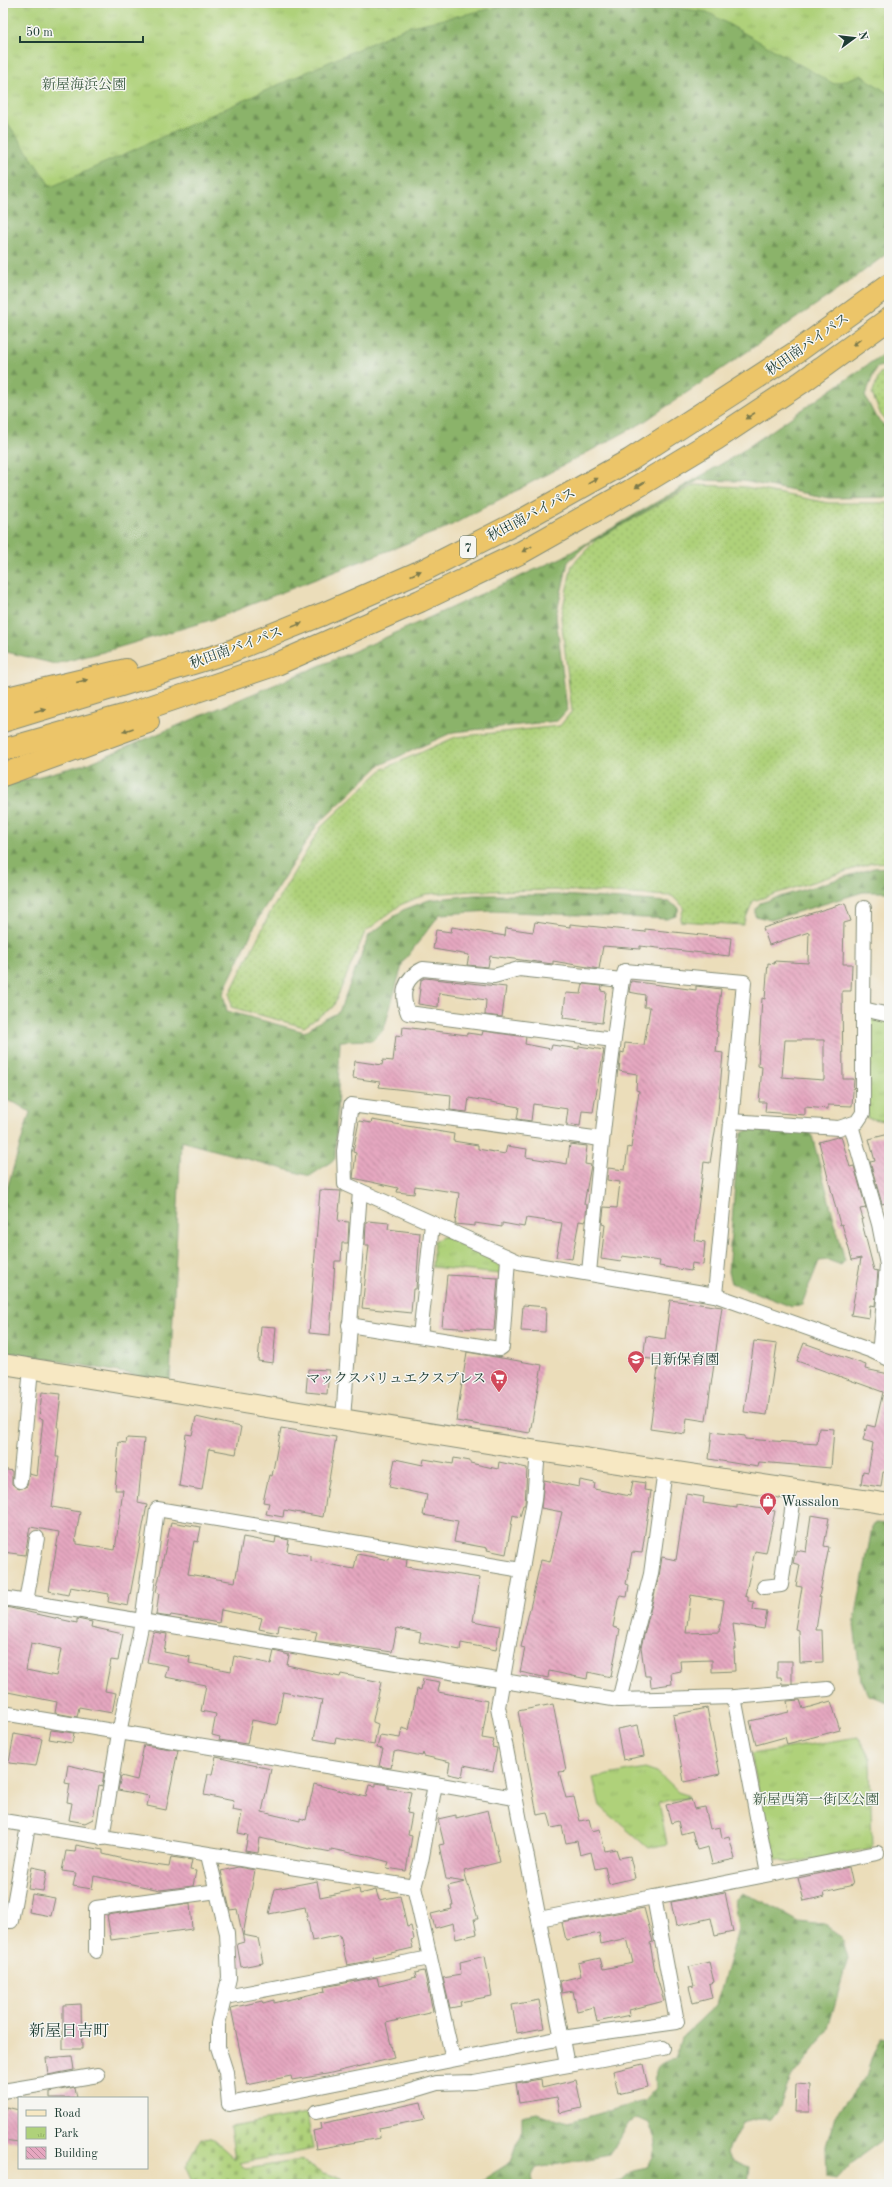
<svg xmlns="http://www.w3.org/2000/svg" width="892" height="2187" font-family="'Old Standard TT','Noto Serif JP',serif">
	<defs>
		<pattern id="grass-dots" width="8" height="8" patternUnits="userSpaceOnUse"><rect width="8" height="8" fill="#afd17a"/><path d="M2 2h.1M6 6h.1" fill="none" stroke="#96b46a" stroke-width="1.8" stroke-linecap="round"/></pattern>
		<pattern id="forest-firs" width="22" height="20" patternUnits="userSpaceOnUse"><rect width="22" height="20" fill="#8bb36a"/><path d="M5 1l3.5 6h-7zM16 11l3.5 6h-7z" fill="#719358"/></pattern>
		<pattern id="cemetery-stones" width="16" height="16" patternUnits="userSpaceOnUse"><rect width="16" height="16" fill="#afd17a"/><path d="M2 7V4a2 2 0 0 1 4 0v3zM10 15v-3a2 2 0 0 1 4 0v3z" fill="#96b46a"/></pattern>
		<pattern id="park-tufts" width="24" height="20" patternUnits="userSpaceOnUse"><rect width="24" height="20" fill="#afd17a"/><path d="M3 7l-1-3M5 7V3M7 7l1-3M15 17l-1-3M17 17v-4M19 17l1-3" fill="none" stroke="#96b46a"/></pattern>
		<pattern id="building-back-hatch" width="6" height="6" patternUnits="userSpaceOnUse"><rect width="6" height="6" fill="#e5a7c0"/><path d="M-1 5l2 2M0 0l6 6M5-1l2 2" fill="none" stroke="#b9899d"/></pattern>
	</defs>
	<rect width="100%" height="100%" fill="#f6f6f2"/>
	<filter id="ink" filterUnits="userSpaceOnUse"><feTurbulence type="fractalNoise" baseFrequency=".025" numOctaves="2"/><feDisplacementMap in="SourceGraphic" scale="8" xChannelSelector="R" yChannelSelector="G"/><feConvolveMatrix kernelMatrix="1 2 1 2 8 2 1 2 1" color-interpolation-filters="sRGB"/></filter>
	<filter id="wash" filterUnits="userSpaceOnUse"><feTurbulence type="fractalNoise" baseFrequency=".012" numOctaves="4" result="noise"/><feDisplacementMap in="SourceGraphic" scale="16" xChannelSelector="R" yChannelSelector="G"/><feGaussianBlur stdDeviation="0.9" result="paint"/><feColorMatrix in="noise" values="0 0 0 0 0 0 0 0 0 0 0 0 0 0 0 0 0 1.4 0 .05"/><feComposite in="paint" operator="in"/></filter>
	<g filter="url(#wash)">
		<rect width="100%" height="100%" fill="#ebddba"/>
		<!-- grass -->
		<g fill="url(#grass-dots)" stroke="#678757">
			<polygon points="889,370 889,424 881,415 872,394 880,373"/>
			<polygon points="694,485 746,487 828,503 889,503 889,862 872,863 753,901 743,925 680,921 684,907 672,896 555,890 475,891 426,894 400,905 365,932 333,1007 304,1027 231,1007 230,993 270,913 321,827 383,769 456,737 560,726 572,711 561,617 572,565 597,539"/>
		</g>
		<!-- forest -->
		<g fill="url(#forest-firs)" stroke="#55784f">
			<polygon points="3,3 889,3 889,252 845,285 642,423 448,527 214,619 103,652 55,664 3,651"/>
			<polygon points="889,350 889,364 876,368 865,396 875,416 889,430 889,497 829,498 743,481 699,480 586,545 568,562 556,616 567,710 557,721 453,732 380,765 317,825 261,913 223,993 227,1011 305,1032 317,1023 339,1012 369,935 403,910 429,900 474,895 560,895 669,902 679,908 676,916 667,919 492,911 440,914 403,962 384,1029 373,1040 340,1041 335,1159 310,1176 181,1141 170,1381 3,1351 3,1202 30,1112 15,1103 3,1099 3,786 89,763 371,644 563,557 735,456"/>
			<polygon points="889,867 889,892 863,892 771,920 755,916 755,910 760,903 874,868"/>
			<polygon points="750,1129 811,1132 845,1261 841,1265 828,1260 819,1261 802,1304 792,1307 731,1283 728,1272 738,1146 742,1133"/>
			<polygon points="875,1523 889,1524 889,1702 868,1695 861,1680 854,1625 872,1528"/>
			<path d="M741 1893 764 1902 799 1922 825 1925 842 1937 848 1958 827 2032 790 2079 780 2106 770 2119H757L742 2123 727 2152 730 2159 749 2167 747 2184H590L610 2183 622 2180 633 2170 647 2167 653 2158 656 2142 649 2123 638 2118 627 2124 610 2155 536 2168 532 2176 534 2184H476L511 2162 522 2130V2116L536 2113 569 2122 644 2101 656 2088C655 2067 654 2065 675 2058L681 2038 717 2004 738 1930 734 1900Z"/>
			<polygon points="881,2038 889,2040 889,2123 882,2140 851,2163 836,2180 827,2178 826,2146 835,2116 866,2075 871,2059"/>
		</g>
		<!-- cemetery -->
		<polygon fill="url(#cemetery-stones)" stroke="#678757" points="307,2114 313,2149 239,2163 246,2169 301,2160 323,2173 341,2178 342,2184 194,2184 186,2166 202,2137 212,2138 235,2159 230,2127"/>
		<!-- park -->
		<g fill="url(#park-tufts)" stroke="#678757">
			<polygon points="3,3 517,3 407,27 51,187 3,116"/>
			<polygon points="636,3 889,3 889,94 861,75 834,84 707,12"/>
			<polygon points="875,1015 889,1018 889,1122 867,1118 868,1021"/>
			<polygon points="445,1236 496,1261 501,1268 500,1274 432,1267 434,1241"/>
			<polygon points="858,1737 870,1758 872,1848 789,1863 772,1858 751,1754"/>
			<polygon points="645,1768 657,1772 678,1792 687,1795 687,1798 659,1802 667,1844 648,1848 600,1806 593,1778"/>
		</g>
		<g id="blocks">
			<!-- building -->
			<g fill="url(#building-back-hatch)" fill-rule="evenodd">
				<path d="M845 903 851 921 844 923 843 964H852L851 991H842L843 1079H854L852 1106 828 1105V1109L805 1107V1115L765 1112 766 1102H759L762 1067 758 1066 762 998 765 999 768 963 775 964 774 961 808 963 809 932 769 945 763 928ZM785 1040H824V1080L782 1077Z"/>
				<polygon points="535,922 570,927 570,924 645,932 645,929 731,938 729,956 640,946 640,949 603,946 599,969 553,961 553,964 490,956 488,967 467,965 469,955 433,949 436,930 451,932 452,927 505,936 506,928 533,932"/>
				<polygon points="425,978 506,987 502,1017 485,1015 486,1000 439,993 438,1007 418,1004 421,980"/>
				<polygon points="631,981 696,990 696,986 721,989 716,1031 718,1032 716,1052 723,1053 718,1113 710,1163 704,1162 694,1240 705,1242 703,1265 692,1263 691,1271 659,1266 660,1261 622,1256 621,1262 601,1259 605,1225 602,1224 604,1207 617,1208 620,1182 607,1180 608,1168 625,1170 628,1147 631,1148 639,1091 636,1090 637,1074 619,1071 621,1052 624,1053 625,1043 644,1045 650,1007 644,1007 645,995 629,992"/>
				<polygon points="583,984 602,986 601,991 606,992 602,1023 563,1018 566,993 581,994"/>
				<polygon points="403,1027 467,1035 467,1033 482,1035 483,1031 526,1037 525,1044 551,1049 552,1045 579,1049 579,1046 604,1050 593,1112 582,1111 580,1126 566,1124 568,1109 533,1104 531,1121 517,1119 519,1107 469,1098 467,1112 450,1110 451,1095 379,1087 380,1082 353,1078 355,1061 382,1065 383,1060 393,1061 396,1035 402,1036"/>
				<polygon points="372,1120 454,1134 453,1141 478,1145 478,1149 505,1154 507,1146 527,1149 526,1157 567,1164 570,1144 587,1146 585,1164 591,1165 584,1204 587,1205 585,1222 579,1221 572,1259 556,1257 562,1223 526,1218 524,1227 502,1223 502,1227 475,1223 475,1226 455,1224 459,1193 415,1186 414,1194 397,1192 398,1188 353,1178 356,1153 353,1152 359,1121 371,1123"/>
				<polygon points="889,1134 889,1202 882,1204 870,1162 875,1161 869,1139"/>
				<polygon points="841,1136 850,1167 854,1166 866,1208 860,1209 863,1219 861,1219 874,1270 878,1271 875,1306 870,1305 869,1318 851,1315 861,1258 852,1260 842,1224 840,1225 819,1142"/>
				<polygon points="320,1190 341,1191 338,1221 349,1222 348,1243 342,1243 341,1261 335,1261 330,1335 309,1333"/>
				<polygon points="368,1221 389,1223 388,1229 420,1233 416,1289 413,1289 411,1313 362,1308 369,1245 365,1245 366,1223 368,1223"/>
				<polygon points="447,1275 498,1278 494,1330 442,1327"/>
				<polygon points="670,1300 722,1307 706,1421 687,1418 685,1434 650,1429 659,1360 643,1358 646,1336 665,1339"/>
				<polygon points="523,1305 546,1307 545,1332 521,1331"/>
				<polygon points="261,1326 276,1327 273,1363 258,1361"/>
				<polygon points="754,1341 777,1344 767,1415 744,1412"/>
				<polygon points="804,1343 866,1365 865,1369 889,1374 889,1473 883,1472 881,1487 861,1484 863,1471 868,1472 873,1443 863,1440 867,1425 875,1427 883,1392 797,1361"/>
				<polygon points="467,1352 542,1365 530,1433 456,1421"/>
				<polygon points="308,1369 329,1370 327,1394 306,1392"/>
				<polygon points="42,1392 61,1394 57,1427 59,1427 56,1457 59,1457 52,1507 80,1512 75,1541 77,1541 77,1544 115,1550 123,1490 115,1490 119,1442 126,1443 127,1438 144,1439 138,1503 147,1505 128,1606 108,1602 109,1594 70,1587 68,1595 49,1591 59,1532 30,1527 25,1555 3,1552 3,1469 12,1471 12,1484 19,1489 27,1486 29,1474 37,1476 43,1419 39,1418"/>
				<polygon points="196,1417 241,1427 236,1454 209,1449 208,1451 202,1490 179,1486 186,1434 192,1435"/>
				<polygon points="281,1428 336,1437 323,1517 284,1510 283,1517 266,1514 269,1503 263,1502 269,1475 272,1476"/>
				<polygon points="819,1428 834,1429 831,1468 759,1462 758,1467 709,1459 712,1432 745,1436 745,1439 817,1444"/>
				<polygon points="454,1458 470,1461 470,1463 498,1469 499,1462 527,1468 525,1505 523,1505 520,1517 513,1515 506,1554 487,1550 488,1548 454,1542 458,1521 423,1515 427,1495 389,1487 395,1459 423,1465 424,1459 453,1464"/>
				<polygon points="544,1480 579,1487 580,1480 595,1483 594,1489 630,1496 633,1481 645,1483 644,1490 651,1491 642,1553 632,1552 626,1584 629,1585 627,1597 620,1596 618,1600 613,1627 620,1629 611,1677 588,1672 587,1679 549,1671 548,1678 520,1672 525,1648 521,1647 541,1560 550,1562 562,1512 541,1508"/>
				<path d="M686 1494 704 1497 703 1503 737 1508V1505L775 1511 766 1553 755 1551 745 1596 748 1597V1601L754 1602 753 1610 767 1612 764 1629 733 1624 736 1649H734L735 1671 712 1672V1660L680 1661 681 1671 671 1673 672 1684 651 1687 650 1676H645L641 1647 659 1576 662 1557 676 1560ZM691 1595 724 1601 719 1632 686 1633Z"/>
				<polygon points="811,1515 829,1518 824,1546 829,1547 819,1597 821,1597 816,1630 822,1630 823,1662 800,1663 799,1630 795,1629 802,1587 796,1586 800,1565 793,1563 796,1550 806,1552"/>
				<polygon points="171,1522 201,1527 198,1542 194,1541 188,1574 235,1582 243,1537 275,1543 276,1537 289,1540 287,1551 311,1556 311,1561 354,1569 357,1554 389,1560 390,1557 407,1560 406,1567 480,1578 473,1621 500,1626 496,1650 461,1643 460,1650 419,1642 421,1633 397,1628 392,1652 315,1641 317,1632 279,1625 278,1633 259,1629 262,1618 221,1610 219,1623 171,1615 170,1617 156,1615 159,1593 156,1592"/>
				<path d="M6 1607 77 1623V1619L92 1622 91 1627 123 1634 118 1661 111 1660 105 1691 116 1693 112 1713 79 1707 77 1717 55 1713 57 1702 3 1691V1624ZM31 1643 61 1649 56 1676 26 1670Z"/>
				<polygon points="153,1632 167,1634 164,1652 190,1657 189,1663 231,1671 234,1656 271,1664 274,1651 289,1655 287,1665 340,1677 341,1674 381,1682 373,1720 373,1722 378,1724 374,1745 336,1738 335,1743 314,1739 322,1700 283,1692 277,1725 252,1720 247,1744 219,1740 220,1737 212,1735 216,1714 201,1711 206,1685 165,1677 168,1666 147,1662"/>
				<polygon points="777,1661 792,1661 792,1684 782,1684 781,1677 777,1677"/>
				<polygon points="423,1679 440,1682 438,1692 488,1701 482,1738 494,1740 492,1747 497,1748 493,1771 464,1765 462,1777 448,1774 450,1762 424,1756 423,1753 422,1756 398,1751 394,1752 391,1768 379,1766 383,1749 377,1748 380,1735 400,1738 402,1728 409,1730 417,1689 421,1690"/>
				<polygon points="800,1700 803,1709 831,1701 840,1730 787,1744 785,1737 756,1745 750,1721 789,1712 787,1701"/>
				<polygon points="553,1704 566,1771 559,1772 566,1798 574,1797 580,1821 589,1819 592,1831 600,1829 605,1851 616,1849 619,1858 630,1856 635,1878 609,1884 605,1867 595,1869 591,1852 580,1855 577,1841 566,1843 562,1826 552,1828 548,1813 537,1815 518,1711"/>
				<polygon points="707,1708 720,1774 684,1782 673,1715"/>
				<polygon points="638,1725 644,1756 623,1760 617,1729"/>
				<polygon points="51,1730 74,1733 72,1743 49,1739"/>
				<polygon points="14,1734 42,1739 36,1766 9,1763"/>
				<polygon points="144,1745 178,1750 166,1810 147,1806 149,1796 118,1790 121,1776 137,1780"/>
				<polygon points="216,1757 271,1769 262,1812 300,1821 300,1818 306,1820 314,1784 366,1797 369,1785 376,1786 376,1783 388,1785 388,1788 411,1792 407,1813 412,1814 408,1835 412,1836 406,1871 387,1868 389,1862 366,1856 331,1849 331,1852 310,1848 310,1849 260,1838 258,1853 245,1851 248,1835 238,1833 242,1812 232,1810 234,1801 204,1795 208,1774 212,1774"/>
				<polygon points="68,1765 104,1773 102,1786 99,1785 93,1819 85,1823 69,1820 72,1803 67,1802 70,1784 65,1783"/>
				<polygon points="691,1799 694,1809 705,1807 710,1829 720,1827 722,1838 729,1836 735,1859 712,1864 708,1847 697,1850 692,1831 681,1834 678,1821 671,1823 666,1805"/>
				<polygon points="488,1810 500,1862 464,1871 478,1919 474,1919 477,1934 456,1939 453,1923 435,1928 431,1914 452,1909 451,1905 453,1905 448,1886 465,1882 446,1879 439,1845 444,1844 438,1819 456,1815 456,1818"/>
				<polygon points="76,1845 103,1850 103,1854 140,1863 169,1867 171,1857 192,1860 190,1870 196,1871 193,1886 160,1890 94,1876 92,1889 73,1886 76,1873 62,1871 66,1851 75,1852"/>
				<polygon points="32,1867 47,1870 43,1891 28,1889"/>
				<polygon points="238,1867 255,1870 243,1935 258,1938 263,1963 241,1967 237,1944 244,1942 237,1909 230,1910 221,1871"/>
				<polygon points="849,1867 853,1885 824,1892 825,1896 804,1901 798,1878"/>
				<polygon points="317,1881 320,1897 359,1889 360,1894 376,1890 379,1900 400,1896 407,1927 411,1926 414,1939 411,1940 413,1948 373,1957 374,1960 347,1965 340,1935 312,1941 305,1907 269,1914 275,1889"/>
				<polygon points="725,1892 733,1932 715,1936 711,1918 676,1926 671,1902"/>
				<polygon points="32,1894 55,1898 51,1916 29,1912"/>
				<polygon points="190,1903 192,1929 111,1940 107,1915"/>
				<polygon points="644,1908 653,1942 650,1943 655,1971 664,2001 629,2010 630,2015 597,2022 594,2007 577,2011 573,1991 562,1993 560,1981 581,1976 578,1963 600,1958 603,1969 633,1963 627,1938 601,1944 599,1933 566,1940 562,1923"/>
				<polygon points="485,1956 492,1996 460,2002 461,2006 450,2008 443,1978 461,1975 460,1962"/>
				<polygon points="709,1962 714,1982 709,1984 712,1998 693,2003 689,1987 694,1986 689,1967"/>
				<polygon points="424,1971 433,2011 430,2012 430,2013 386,2023 394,2058 327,2074 292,2080 291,2076 247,2085 231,2008 262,2001 263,2003 274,2000 274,2003 325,1991 324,1987 377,1977 379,1986 416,1977 415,1973"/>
				<polygon points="539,2000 544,2028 517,2033 512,2005"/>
				<polygon points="81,2004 82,2049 63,2049 63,2005"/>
				<polygon points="72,2056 74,2070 48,2075 46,2058"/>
				<polygon points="643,2064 648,2087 618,2094 613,2071"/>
				<polygon points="541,2079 542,2088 576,2080 582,2108 560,2113 557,2097 519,2103 516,2083"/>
				<polygon points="796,2084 810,2085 809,2112 795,2112"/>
				<polygon points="75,2087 77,2098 50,2098 50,2092"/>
				<polygon points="421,2102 425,2119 379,2128 380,2138 316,2149 313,2131 321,2129 320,2124"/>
				<polygon points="6,2107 19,2110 19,2142 3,2140 3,2118"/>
			</g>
		</g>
	</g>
	<g filter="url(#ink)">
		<use href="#blocks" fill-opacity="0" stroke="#858d77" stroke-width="1"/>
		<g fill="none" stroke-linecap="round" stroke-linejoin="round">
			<!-- street casing -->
			<g stroke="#858d77" stroke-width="16">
				<g id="street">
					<polyline points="863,1009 864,908"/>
					<path d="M613 1040 408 1013C400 994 404 978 423 969L494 976 519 969 622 980"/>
					<polyline points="730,1121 839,1128 857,1122 863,1113 863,1009 889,1015"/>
					<polyline points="851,1125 879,1224 887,1265 880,1344 877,1353"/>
					<polyline points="601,1139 351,1105 344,1151 345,1184 519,1262 715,1295 872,1351 889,1359"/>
					<path d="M589 1273C598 1175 608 1077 622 980L625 971 744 982 715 1295"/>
					<polyline points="349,1325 499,1349 502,1347 508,1259"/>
					<polyline points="420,1336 432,1224"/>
					<polyline points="343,1419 360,1191"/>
					<polyline points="538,1451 534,1500 498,1707 567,2065"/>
					<polyline points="20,1481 31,1369"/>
					<polyline points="764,1587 781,1585 795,1490"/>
					<polyline points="3,1598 619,1700 734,1697 828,1689"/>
					<polyline points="26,1602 37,1538"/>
					<polyline points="734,1697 768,1874"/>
					<polyline points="619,1700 651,1574 665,1470"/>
					<polyline points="3,1713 435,1784"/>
					<polyline points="3,1821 414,1887 421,1862 435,1784 515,1798"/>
					<polyline points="102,1838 119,1733 142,1622 157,1509 521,1570"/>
					<polyline points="208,1855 227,1933 229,1978 218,2024 218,2047 226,2072 229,2104 562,2038 677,2022 654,1897 877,1853"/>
					<polyline points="414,1887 453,2059"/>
					<polyline points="539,1919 654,1897"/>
					<polyline points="3,1921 11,1921 28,1826"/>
					<polyline points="96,1951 96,1908 217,1891"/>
					<polyline points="226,1997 430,1958"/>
					<polyline points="3,2091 98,2075"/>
					<polyline points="316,2112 404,2093 437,2083 474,2082 663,2048"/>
				</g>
			</g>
			<!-- secondary casing -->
			<g stroke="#858d77" stroke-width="22">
				<polyline id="secondary" points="3,1364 538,1451 889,1504"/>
			</g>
			<!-- highway casing -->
			<g stroke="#858d77" stroke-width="24">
				<g id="highway">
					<polyline points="3,699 126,670"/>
					<polyline points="3,721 229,652 323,614 424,570 526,518 630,460 798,351 889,285"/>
					<polyline points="3,750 126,715 277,664 420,601 522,552 630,491 716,439 802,382 889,319"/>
					<polyline points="3,775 148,722"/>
				</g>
			</g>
			<!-- street -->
			<use href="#street" stroke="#fff" stroke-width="14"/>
			<!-- secondary -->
			<use href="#secondary" stroke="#f7e8c3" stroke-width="20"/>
			<!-- highway -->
			<use href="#highway" stroke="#ecc569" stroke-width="22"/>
		</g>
		<!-- one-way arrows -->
		<defs><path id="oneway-solid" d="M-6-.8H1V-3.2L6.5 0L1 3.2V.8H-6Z"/></defs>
		<g fill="#7b7a4c">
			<use href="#oneway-solid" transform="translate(857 342) rotate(144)"/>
			<use href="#oneway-solid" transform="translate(750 416) rotate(147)"/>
			<use href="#oneway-solid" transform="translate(593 481) rotate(-29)"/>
			<use href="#oneway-solid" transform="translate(640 485) rotate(149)"/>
			<use href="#oneway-solid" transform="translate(527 549) rotate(151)"/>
			<use href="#oneway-solid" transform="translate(416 573) rotate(-24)"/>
			<use href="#oneway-solid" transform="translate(297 625) rotate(-22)"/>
			<use href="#oneway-solid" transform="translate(82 681) rotate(-14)"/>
			<use href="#oneway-solid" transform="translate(40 710) rotate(-16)"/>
			<use href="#oneway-solid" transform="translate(128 730) rotate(160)"/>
		</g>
	</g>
	<!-- icons -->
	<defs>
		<g id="school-pin" transform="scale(0.9)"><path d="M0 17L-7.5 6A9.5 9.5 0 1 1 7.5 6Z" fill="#d1495b" stroke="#f6f6f2"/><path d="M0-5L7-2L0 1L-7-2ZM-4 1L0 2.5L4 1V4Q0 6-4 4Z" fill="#fff"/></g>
		<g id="supermarket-pin" transform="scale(0.9)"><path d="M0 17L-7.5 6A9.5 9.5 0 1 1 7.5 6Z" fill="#d1495b" stroke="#f6f6f2"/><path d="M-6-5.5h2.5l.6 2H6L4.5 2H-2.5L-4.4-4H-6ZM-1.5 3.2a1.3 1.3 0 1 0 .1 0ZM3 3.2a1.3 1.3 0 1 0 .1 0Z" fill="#fff"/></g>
		<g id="shop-pin" transform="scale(0.9)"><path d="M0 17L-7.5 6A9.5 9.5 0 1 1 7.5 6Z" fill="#d1495b" stroke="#f6f6f2"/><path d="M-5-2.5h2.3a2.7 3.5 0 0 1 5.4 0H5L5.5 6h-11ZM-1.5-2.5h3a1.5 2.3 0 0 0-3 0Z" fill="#fff"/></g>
	</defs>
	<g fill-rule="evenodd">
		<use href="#school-pin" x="636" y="1359"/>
		<use href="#supermarket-pin" x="499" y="1378"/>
		<use href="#shop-pin" x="768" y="1501"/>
	</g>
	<g text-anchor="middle" stroke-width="3" stroke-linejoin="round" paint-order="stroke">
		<!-- shield labels -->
		<rect fill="#f6f6f2" stroke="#60746d" stroke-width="1" x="460" y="536" width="16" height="22" rx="3"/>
		<g font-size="13" font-weight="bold" fill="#1f3d34">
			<text x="468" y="552">7</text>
		</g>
		<!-- park labels -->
		<g font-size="14" fill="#3c5b42" stroke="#f6f6f2">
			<text x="84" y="89">新屋海浜公園</text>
			<text x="816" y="1804">新屋西第一街区公園</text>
		</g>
		<!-- street labels -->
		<g font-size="14" fill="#1f3d34" stroke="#f6f6f2">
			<text transform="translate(807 344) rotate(-35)" y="5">秋田南バイパス</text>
			<text transform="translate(531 514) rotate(-28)" y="5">秋田南バイパス</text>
			<text transform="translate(236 647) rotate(-20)" y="5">秋田南バイパス</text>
		</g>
		<!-- poi labels -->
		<g font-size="14" fill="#1f3d34" stroke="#f6f6f2" text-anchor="start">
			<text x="649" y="1364">日新保育園</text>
			<text x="486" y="1383" text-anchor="end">マックスバリュエクスプレス</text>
			<text x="781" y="1506">Wassalon</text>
		</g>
		<!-- quarter labels -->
		<g font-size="16" fill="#1f3d34" stroke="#f6f6f2">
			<text x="69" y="2036">新屋日吉町</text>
		</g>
	</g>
	<!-- margin -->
	<rect width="892" height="2187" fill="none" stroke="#f6f6f2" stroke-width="16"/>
	<!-- legend -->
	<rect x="18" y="2097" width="130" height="72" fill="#f6f6f2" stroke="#a0aca6"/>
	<rect x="26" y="2110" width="20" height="6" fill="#f7e8c3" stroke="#a0aca6"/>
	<text x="54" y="2117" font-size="12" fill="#1f3d34">Road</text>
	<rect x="26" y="2127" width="20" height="12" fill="url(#park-tufts)" stroke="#a0aca6"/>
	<text x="54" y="2137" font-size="12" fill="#1f3d34">Park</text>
	<rect x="26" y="2147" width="20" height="12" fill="url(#building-back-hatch)" stroke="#a0aca6"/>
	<text x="54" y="2157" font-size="12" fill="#1f3d34">Building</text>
	<!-- north arrow -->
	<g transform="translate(854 38) rotate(75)" stroke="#f6f6f2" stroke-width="3" paint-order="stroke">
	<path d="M0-3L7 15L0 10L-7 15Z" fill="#1f3d34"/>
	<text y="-6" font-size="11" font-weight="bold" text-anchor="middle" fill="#1f3d34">N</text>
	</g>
	<!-- scale -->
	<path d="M20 36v6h123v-6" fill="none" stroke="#1f3d34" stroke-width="2"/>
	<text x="26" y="36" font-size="12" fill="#1f3d34" stroke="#f6f6f2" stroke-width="3" paint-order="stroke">50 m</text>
</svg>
